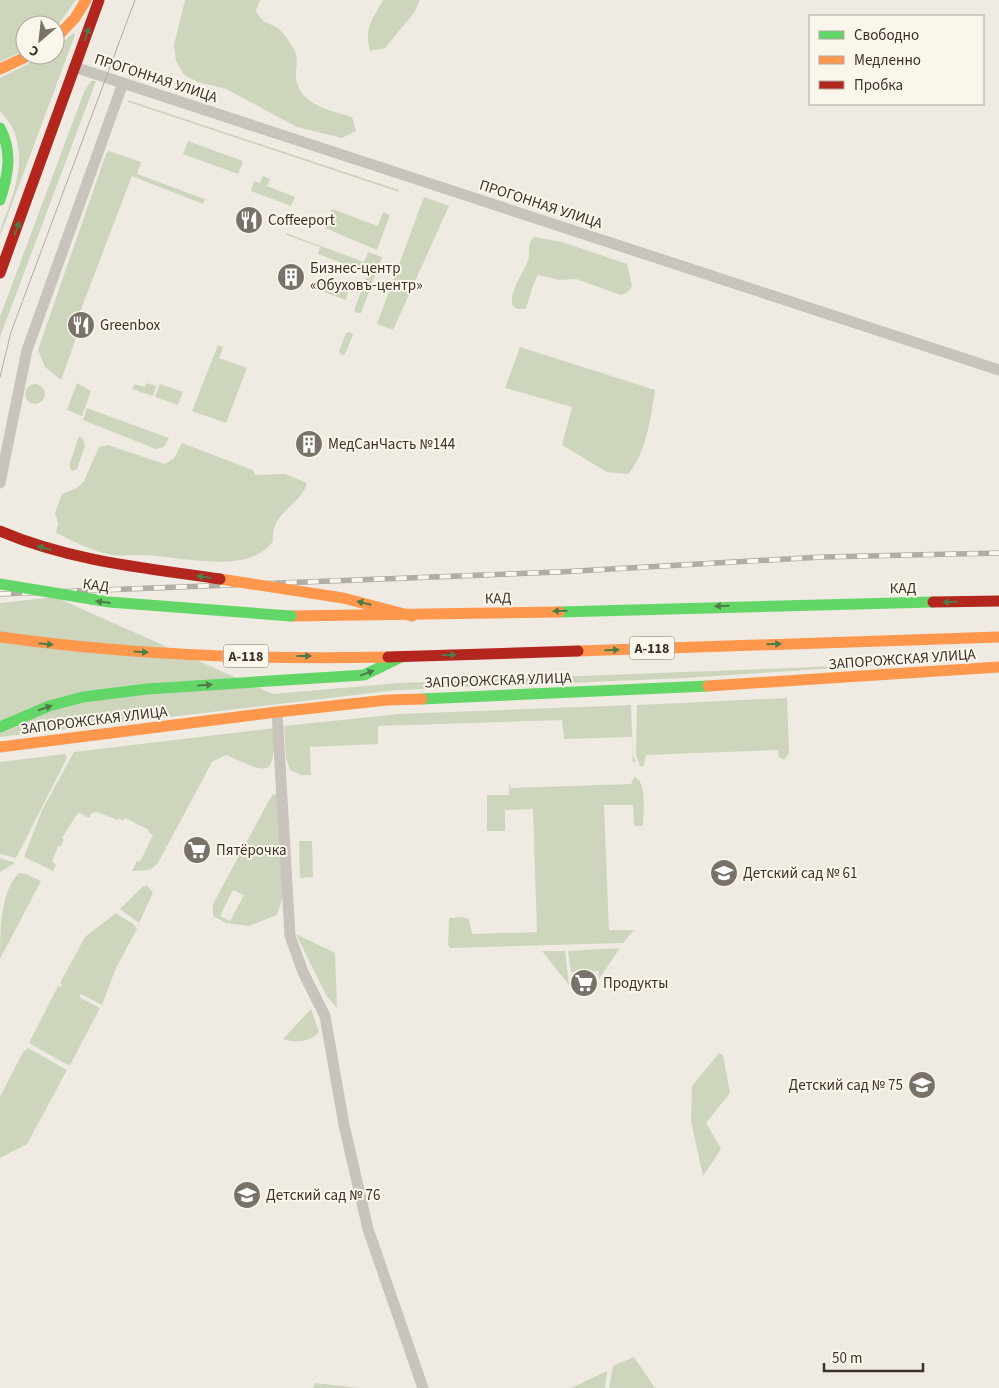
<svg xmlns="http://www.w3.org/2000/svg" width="999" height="1388" font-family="'Source Sans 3',sans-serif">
	<rect width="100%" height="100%" fill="#efebe3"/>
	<!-- green -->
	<g fill="#cdd6bc" fill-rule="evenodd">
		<polygon points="0,0 76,0 55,29 55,25 25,25 25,50 0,62"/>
		<path d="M185 0H260L256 11C265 25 263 20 276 27 283 31 289 41 293 48 300 58 295 67 296 77 299 106 331 110 352 117L356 131 342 138 297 127 226 89 198 82 184 75 176 61 174 45Z"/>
		<path d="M383 0H420L414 13 385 48 370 51C364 26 372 21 383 0Z"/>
		<path d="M74 33 75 35 0 236C0 226 6 216 9 206 21 174 27 138 0 111V78L46 55H55V48Z"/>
		<polygon points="91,81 96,81 0,337 0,317 84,92"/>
		<polygon points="128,100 399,190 399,192 128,102"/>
		<polygon points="188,141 243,161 238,174 183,154"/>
		<polygon points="109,151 141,162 137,174 205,199 203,204 132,176 75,325 80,327 61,380 45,367 38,350 106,154"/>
		<polygon points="263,176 270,179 267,186 295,197 291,206 251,191 254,181 260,183"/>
		<polygon points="424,197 449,206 393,330 377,324"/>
		<polygon points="332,209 378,226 383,212 390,215 377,250 325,228"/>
		<polygon points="286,233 364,262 368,252 382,257 361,313 357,313 354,310 368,273 318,254 320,247 286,235"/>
		<path d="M534 237 562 242 627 264 632 286 628 292 621 295 576 279 560 280 538 275C531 285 531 298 525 309H517L512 305C510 289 523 275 528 260 531 251 526 245 534 237Z"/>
		<polygon points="321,282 348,293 346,300 318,290"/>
		<polygon points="350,332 353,335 345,354 342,355 339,352 346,333"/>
		<polygon points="218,345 223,347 219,358 247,368 226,423 192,411"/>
		<path d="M520 347 655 390C651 417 646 454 628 474L607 472 562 445 572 407 505 388Z"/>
		<polygon points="77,383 91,391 82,416 67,410"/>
		<polygon points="146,383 156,386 153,396 132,389 134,384 145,387"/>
		<polygon points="160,384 183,392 178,405 155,397"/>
		<circle cx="35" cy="394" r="10"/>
		<polygon points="87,408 166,437 169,438 164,447 156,449 83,420"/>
		<polygon points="79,436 83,439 85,446 77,469 72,471 69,466"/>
		<path d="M182 443 253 470 255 475 285 474 307 483C302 505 270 512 273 541 249 577 176 555 139 555 130 554 121 557 112 555 92 551 74 542 56 533L58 523 55 513 62 494 77 488 84 481 99 447 108 445 165 464 174 458Z"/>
		<polygon points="55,597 273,694 398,683 893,664 687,678 397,690 0,737 0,603"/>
		<polygon points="787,698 789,753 784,760 779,757 778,750 646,755 644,766 640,766 636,755 637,705"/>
		<polygon points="631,705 633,755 636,761 633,763 632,737 564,739 562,720 378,726 378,744 310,747 311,775 301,775 290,770 286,757 284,726 399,714"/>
		<path d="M274 728C275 781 268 773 226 755L212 762 167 846 165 845 166 848C155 868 156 871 132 871L137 861 140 862 153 835 148 832 149 830 125 818 123 821 119 818 118 820 96 812 92 813 89 818 80 813 77 814 62 838 64 840 60 847 58 846 52 862 56 864 53 871 24 857 42 810 74 752Z"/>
		<polygon points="65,754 67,758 16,858 0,854 0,762"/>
		<path d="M634 777C648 781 643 814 643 826H635L634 824 633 805H604L609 930H634L623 943 450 948 448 945 449 918 462 917 469 919 472 934 537 932 533 809 505 810V831H487V795H509V782L511 788 631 784Z"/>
		<path d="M275 794 278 795 281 817 282 899 277 915 249 926 226 923 213 916V904L272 795ZM233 890 244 895 230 921 220 916Z"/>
		<polygon points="299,841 312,841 313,877 300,878"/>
		<polygon points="0,858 15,863 0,872"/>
		<path d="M19 873 26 874 41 881 0 959C0 931 0 892 19 873Z"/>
		<polygon points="147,885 153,893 139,923 120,909 142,887"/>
		<polygon points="116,913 133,924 137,929 116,968 102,1005 81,994 79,997 100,1008 70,1065 68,1065 29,1043 58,986 61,987 62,985 60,983 85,937"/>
		<polygon points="296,934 335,953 337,1008 326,995"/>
		<polygon points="620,948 599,979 599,971 571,972 568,951"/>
		<polygon points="542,951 565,951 569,985"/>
		<path d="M311 1009 319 1032C311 1042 294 1043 283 1039Z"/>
		<polygon points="28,1048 67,1070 27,1144 0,1158 0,1097 23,1052"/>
		<polygon points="719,1053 723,1055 730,1093 706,1123 721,1149 703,1176 691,1121 692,1086"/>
		<polygon points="634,1357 655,1388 609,1388 613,1366"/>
		<polygon points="607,1371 605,1388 571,1388"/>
		<polygon points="315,1383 359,1388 313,1388"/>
	</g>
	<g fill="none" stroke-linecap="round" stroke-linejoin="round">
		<!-- street -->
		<g stroke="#c8c3bc" stroke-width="11">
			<polyline points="74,67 999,370"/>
			<polyline points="0,483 27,350 123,83"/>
			<polyline points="277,712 290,936 303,972 325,1016 344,1125 368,1229 423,1388"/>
		</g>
		<!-- fast -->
		<g stroke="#63d668" stroke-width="11">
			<path d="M0 128C13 152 8 175 0 200"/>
			<polyline points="559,612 933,602"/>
			<polyline points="422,699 708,686"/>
			<polyline points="0,727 49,706 83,697 147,689 364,675 401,657"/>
		</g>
		<!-- slow -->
		<g stroke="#ff974d" stroke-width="11">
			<polyline points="55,39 75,18 86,0"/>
			<polyline points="0,69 30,55"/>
			<polyline points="291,616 559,612"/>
			<path d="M0 637C129 655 258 660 388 657"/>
			<polyline points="578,651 999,637"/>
			<polyline points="708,686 999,667"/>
			<polyline points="0,747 277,712 387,700 422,699"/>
		</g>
		<!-- jam -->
		<g stroke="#b3261e" stroke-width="11">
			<polyline points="0,273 99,0"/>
			<polyline points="933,602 999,601"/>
			<polyline points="388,657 578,651"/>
		</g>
		<!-- tram -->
		<polyline stroke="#b0aca6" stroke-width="1" points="0,377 11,332 135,0"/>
		<!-- rail casing -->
		<g stroke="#b0aca6" stroke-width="5.5">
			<polyline id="rail" points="0,594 559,572 822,557 999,553"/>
		</g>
		<!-- rail -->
		<use href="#rail" stroke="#fbf6eb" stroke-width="4" stroke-dasharray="11" stroke-linecap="butt"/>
		<!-- fast-bridge -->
		<polyline stroke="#63d668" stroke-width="11" points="0,584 109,602 291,616"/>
		<!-- slow-bridge -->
		<polyline stroke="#ff974d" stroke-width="11" points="220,579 343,598 412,616"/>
		<!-- jam-bridge -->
		<path stroke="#b3261e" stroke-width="11" d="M0 531C70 561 146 568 220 579"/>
	</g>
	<!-- one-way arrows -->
	<defs><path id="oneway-solid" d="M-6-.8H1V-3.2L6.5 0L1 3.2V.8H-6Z" transform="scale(1.25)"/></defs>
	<g fill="#4c7b45">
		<use href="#oneway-solid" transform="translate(87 34) rotate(-70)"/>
		<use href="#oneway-solid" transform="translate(17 228) rotate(-70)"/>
		<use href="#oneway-solid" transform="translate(44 548) rotate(-164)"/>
		<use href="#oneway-solid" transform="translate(204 577) rotate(-171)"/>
		<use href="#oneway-solid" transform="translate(103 602) rotate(-173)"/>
		<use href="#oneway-solid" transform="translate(950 602) rotate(179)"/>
		<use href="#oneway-solid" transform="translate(364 603) rotate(-166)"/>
		<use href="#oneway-solid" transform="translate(722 606) rotate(178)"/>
		<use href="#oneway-solid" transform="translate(560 611) rotate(178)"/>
		<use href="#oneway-solid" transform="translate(46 644) rotate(6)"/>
		<use href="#oneway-solid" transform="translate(774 644) rotate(-2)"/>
		<use href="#oneway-solid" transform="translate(612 650) rotate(-2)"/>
		<use href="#oneway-solid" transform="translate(141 652) rotate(4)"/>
		<use href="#oneway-solid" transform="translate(449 655) rotate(-2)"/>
		<use href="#oneway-solid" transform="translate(304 656)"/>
		<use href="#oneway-solid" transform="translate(367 673) rotate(-20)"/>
		<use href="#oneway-solid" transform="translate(205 685) rotate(-4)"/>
		<use href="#oneway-solid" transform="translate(45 708) rotate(-19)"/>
	</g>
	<!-- icons -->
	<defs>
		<g id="restaurant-disc" transform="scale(1.4375)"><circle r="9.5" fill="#79726a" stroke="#fbf6eb"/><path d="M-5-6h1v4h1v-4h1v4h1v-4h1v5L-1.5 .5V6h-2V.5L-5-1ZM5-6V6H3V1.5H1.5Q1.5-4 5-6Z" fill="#fff"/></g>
		<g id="building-disc" transform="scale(1.4375)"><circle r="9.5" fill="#79726a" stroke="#fbf6eb"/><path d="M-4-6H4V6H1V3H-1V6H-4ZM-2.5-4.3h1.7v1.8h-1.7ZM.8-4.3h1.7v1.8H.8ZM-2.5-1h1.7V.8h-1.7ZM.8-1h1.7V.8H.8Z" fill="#fff"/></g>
		<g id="supermarket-disc" transform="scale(1.4375)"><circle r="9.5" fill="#79726a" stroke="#fbf6eb"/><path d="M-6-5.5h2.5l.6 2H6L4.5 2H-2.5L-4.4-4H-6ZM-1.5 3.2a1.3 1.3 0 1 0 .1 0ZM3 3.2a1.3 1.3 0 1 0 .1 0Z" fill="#fff"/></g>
		<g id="school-disc" transform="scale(1.4375)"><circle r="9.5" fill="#79726a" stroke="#fbf6eb"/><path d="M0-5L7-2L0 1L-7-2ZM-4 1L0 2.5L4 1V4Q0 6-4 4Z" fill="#fff"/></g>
	</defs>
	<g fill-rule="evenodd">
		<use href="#restaurant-disc" x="249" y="220"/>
		<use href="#building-disc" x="291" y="277"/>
		<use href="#restaurant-disc" x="81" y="325"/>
		<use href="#building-disc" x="309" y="444"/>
		<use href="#supermarket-disc" x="197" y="850"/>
		<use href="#school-disc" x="724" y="873"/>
		<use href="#supermarket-disc" x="584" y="983"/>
		<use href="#school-disc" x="922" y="1085"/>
		<use href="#school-disc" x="247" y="1195"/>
	</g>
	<g text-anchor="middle" stroke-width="4" stroke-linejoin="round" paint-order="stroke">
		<!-- shield labels -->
		<g fill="#fbf6eb" stroke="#746c63" stroke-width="1">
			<rect x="629.5" y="636.5" width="45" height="23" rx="4"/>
			<rect x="223.5" y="644.5" width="45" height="23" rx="4"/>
		</g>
		<g font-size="14" font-weight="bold" fill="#3a3129">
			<text x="652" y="653">А-118</text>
			<text x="246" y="661">А-118</text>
		</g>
		<!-- street labels -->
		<g font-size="15" fill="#3a3129" stroke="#fbf6eb">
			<text transform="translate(156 78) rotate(18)" y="5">ПРОГОННАЯ УЛИЦА</text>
			<text transform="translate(541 204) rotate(18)" y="5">ПРОГОННАЯ УЛИЦА</text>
			<text transform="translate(96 585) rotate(7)" y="5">КАД</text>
			<text transform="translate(903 588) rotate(-1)" y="5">КАД</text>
			<text transform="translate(498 598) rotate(-2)" y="5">КАД</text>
			<text transform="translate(902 659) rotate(-4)" y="5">ЗАПОРОЖСКАЯ УЛИЦА</text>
			<text transform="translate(498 680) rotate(-2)" y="5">ЗАПОРОЖСКАЯ УЛИЦА</text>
			<text transform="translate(94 720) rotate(-7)" y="5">ЗАПОРОЖСКАЯ УЛИЦА</text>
		</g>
		<!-- poi labels -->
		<g font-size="15" fill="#3a3129" stroke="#fbf6eb" text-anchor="start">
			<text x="268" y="225">Coffeeport</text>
			<text x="310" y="273">Бизнес-центр<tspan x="310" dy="17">«Обуховъ-центр»</tspan></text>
			<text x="100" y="330">Greenbox</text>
			<text x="328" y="449">МедСанЧасть №144</text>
			<text x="216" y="855">Пятёрочка</text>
			<text x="743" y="878">Детский сад № 61</text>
			<text x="603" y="988">Продукты</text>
			<text x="903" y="1090" text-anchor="end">Детский сад № 75</text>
			<text x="266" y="1200">Детский сад № 76</text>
		</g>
	</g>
	<!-- legend -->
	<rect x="809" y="15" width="175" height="90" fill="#fbf6eb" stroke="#aea79d"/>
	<rect x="819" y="31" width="25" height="8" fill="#63d668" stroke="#aea79d"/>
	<text x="854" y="40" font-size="15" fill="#3a3129">Свободно</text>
	<rect x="819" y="56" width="25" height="8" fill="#ff974d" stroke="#aea79d"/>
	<text x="854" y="65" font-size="15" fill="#3a3129">Медленно</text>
	<rect x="819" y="81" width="25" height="8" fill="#b3261e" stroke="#aea79d"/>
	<text x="854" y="90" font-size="15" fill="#3a3129">Пробка</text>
	<!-- north arrow -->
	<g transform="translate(40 40) rotate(208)"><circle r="24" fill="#fbf6eb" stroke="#aea79d"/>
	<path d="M0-4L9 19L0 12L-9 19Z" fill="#79726a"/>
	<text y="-8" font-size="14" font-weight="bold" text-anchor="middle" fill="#3a3129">С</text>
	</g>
	<!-- scale -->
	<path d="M824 1363v8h99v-8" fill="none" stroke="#3a3129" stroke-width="2.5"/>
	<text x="832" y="1363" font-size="15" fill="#3a3129" stroke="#fbf6eb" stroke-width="4" paint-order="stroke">50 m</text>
</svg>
